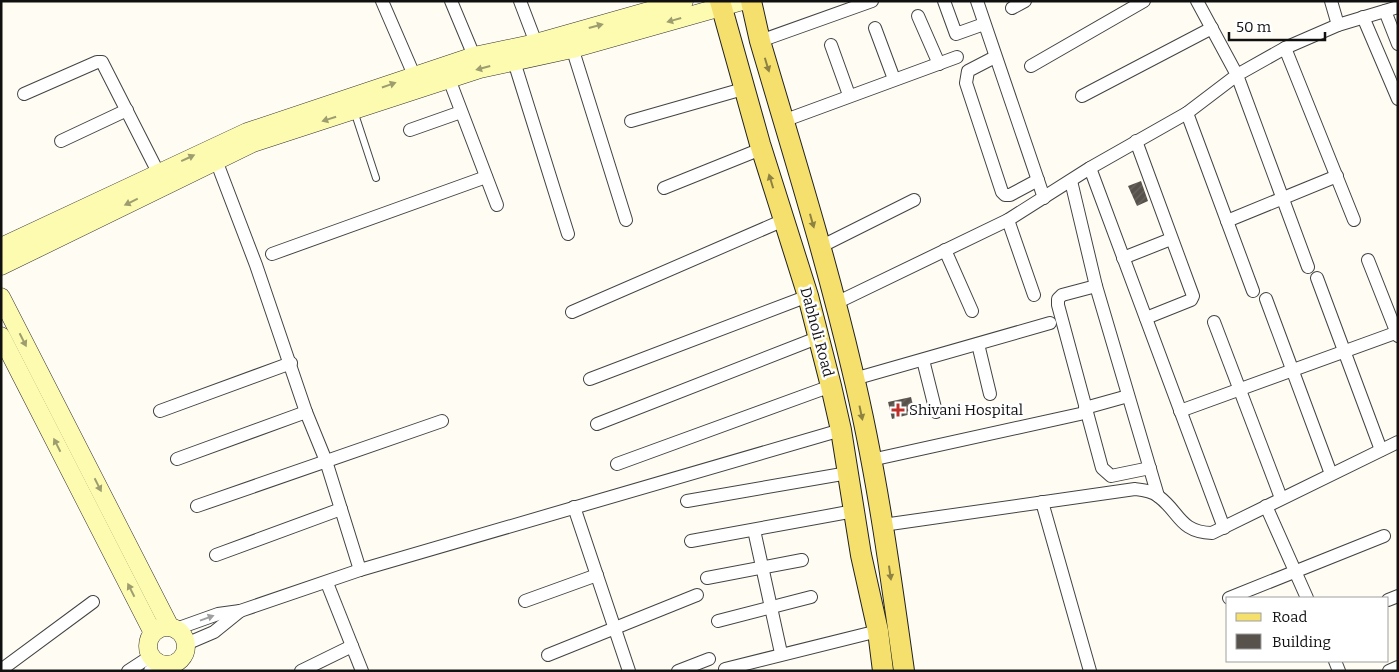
<svg xmlns="http://www.w3.org/2000/svg" width="1399" height="672" font-family="Bitter,serif">
	<defs>
		<pattern id="building-hatch" width="6" height="6" patternUnits="userSpaceOnUse" patternTransform="scale(1.25)"><rect width="6" height="6" fill="#58524c"/><path d="M-1 1l2-2M0 6l6-6M5 7l2-2" fill="none" stroke="#6b6661"/></pattern>
	</defs>
	<rect width="100%" height="100%" fill="#fffdf3"/>
	<!-- building -->
	<g fill="url(#building-hatch)">
		<polygon points="1141,181 1148,201 1137,206 1128,186"/>
		<polygon points="911,397 915,413 892,419 888,402"/>
	</g>
	<g fill="none" stroke-linecap="round" stroke-linejoin="round">
		<!-- lane casing -->
		<g stroke="#434343" stroke-width="8">
			<polyline id="lane" points="354,111 376,178"/>
		</g>
		<!-- street casing -->
		<g stroke="#434343" stroke-width="14">
			<g id="street">
				<polyline points="382,1 417,82"/>
				<polyline points="451,1 474,56"/>
				<polyline points="520,1 536,43"/>
				<polyline points="944,1 956,34 984,24"/>
				<polyline points="977,1 1044,198"/>
				<polyline points="1331,1 1338,25"/>
				<polyline points="1012,8 1025,1"/>
				<polyline points="1385,11 1398,44"/>
				<polyline points="918,16 939,64"/>
				<polyline points="1363,17 1398,99"/>
				<polyline points="875,28 894,79"/>
				<polyline points="570,41 626,220"/>
				<polyline points="760,41 872,1"/>
				<polyline points="831,45 849,95"/>
				<polyline points="1285,48 1354,220"/>
				<polyline points="512,55 568,234"/>
				<polyline points="995,57 968,71 966,83 1002,192 1005,195 1010,195 1038,180"/>
				<polyline points="1031,66 1144,1"/>
				<polyline points="446,71 497,205"/>
				<polyline points="24,94 97,62 102,62 162,180"/>
				<polyline points="1082,96 1212,28"/>
				<polyline points="1187,113 1253,291"/>
				<polyline points="631,121 743,89"/>
				<polyline points="783,121 957,57"/>
				<polyline points="410,130 461,112"/>
				<polyline points="61,141 127,110"/>
				<polyline points="1136,141 1193,296 1191,300 1146,318"/>
				<polyline points="214,155 256,265 306,412 326,461 360,570"/>
				<polyline points="1090,168 1224,528"/>
				<polyline points="1071,181 1096,286 1158,496"/>
				<polyline points="664,188 761,149"/>
				<polyline points="1008,220 1034,295"/>
				<polyline points="1227,221 1337,176"/>
				<polyline points="820,247 914,200"/>
				<polyline points="945,250 972,311"/>
				<polyline points="272,254 486,177"/>
				<polyline points="1123,258 1171,239"/>
				<polyline points="1368,260 1398,336"/>
				<polyline points="1308,267 1237,75 1285,48 1338,25 1398,7"/>
				<polyline points="1317,278 1381,450"/>
				<polyline points="1096,286 1062,295 1058,299 1058,305 1102,468 1111,476 1150,468"/>
				<polyline points="1266,299 1331,474"/>
				<polyline points="836,303 1008,220 1090,168 1187,113 1237,75 1197,1"/>
				<polyline points="572,312 784,220"/>
				<polyline points="1214,322 1281,498"/>
				<polyline points="978,344 990,394"/>
				<polyline points="923,360 936,412"/>
				<polyline points="590,379 808,296"/>
				<polyline points="854,379 1050,323"/>
				<polyline points="1085,408 1128,396"/>
				<polyline points="160,411 291,363"/>
				<polyline points="1180,411 1398,332"/>
				<polyline points="597,424 817,338"/>
				<polyline points="177,459 306,412"/>
				<polyline points="871,460 1080,414"/>
				<polyline points="617,464 831,386"/>
				<polyline points="687,501 848,473"/>
				<polyline points="1042,502 1090,671"/>
				<polyline points="197,506 442,421"/>
				<polyline points="1266,506 1307,598"/>
				<polyline points="574,507 629,671"/>
				<path d="M883 525 1135 489C1143 490 1152 491 1158 496 1180 512 1179 532 1212 533L1398 442"/>
				<polyline points="754,530 781,653"/>
				<polyline points="691,541 854,511"/>
				<polyline points="216,555 341,509"/>
				<polyline points="707,578 802,560"/>
				<polyline points="327,583 362,671"/>
				<polyline points="1229,598 1384,536"/>
				<polyline points="1388,600 1398,596"/>
				<polyline points="525,601 597,575"/>
				<polyline points="718,621 811,597"/>
				<polyline points="176,629 218,614 240,611 360,570 841,430"/>
				<polyline points="186,644 214,632 240,611"/>
				<polyline points="548,655 697,595"/>
				<polyline points="1335,661 1339,671"/>
				<polyline points="725,669 878,631"/>
				<polyline points="1,670 93,602"/>
				<polyline points="128,671 151,656"/>
				<polyline points="150,671 162,664"/>
				<polyline points="301,671 352,646"/>
				<polyline points="678,671 709,659"/>
				<polyline points="1389,671 1398,667"/>
			</g>
		</g>
		<!-- secondary casing -->
		<g stroke="#323232" stroke-width="19">
			<g id="secondary">
				<polyline points="1,247 247,132 474,56 536,43 684,1"/>
				<polyline points="1,266 253,143 480,69 572,49 742,1"/>
				<polyline points="1,297 170,627"/>
				<polyline points="1,336 153,633"/>
				<circle cx="167" cy="646" r="19"/>
			</g>
		</g>
		<!-- primary casing -->
		<g stroke="#212121" stroke-width="22">
			<g id="primary">
				<polyline points="720,1 760,144 808,296 831,386 841,430 861,555 878,631 883,671"/>
				<path d="M751 1 760 41C792 150 826 258 852 369 876 468 890 570 904 671"/>
			</g>
		</g>
		<!-- lane -->
		<use href="#lane" stroke="#fff" stroke-width="6"/>
		<!-- street -->
		<use href="#street" stroke="#fff" stroke-width="12"/>
		<!-- secondary -->
		<use href="#secondary" stroke="#fdfbb0" stroke-width="18"/>
		<!-- primary -->
		<use href="#primary" stroke="#f5e06d" stroke-width="20"/>
	</g>
	<!-- one-way arrows -->
	<defs><path id="oneway-solid" d="M-6-.8H1V-3.2L6.5 0L1 3.2V.8H-6Z" transform="scale(1.25)"/></defs>
	<g fill="#9e9d70">
		<use href="#oneway-solid" transform="translate(674 20) rotate(164)"/>
		<use href="#oneway-solid" transform="translate(596 26) rotate(-15)"/>
		<use href="#oneway-solid" transform="translate(483 68) rotate(165)"/>
		<use href="#oneway-solid" transform="translate(389 85) rotate(-19)"/>
		<use href="#oneway-solid" transform="translate(329 119) rotate(162)"/>
		<use href="#oneway-solid" transform="translate(188 158) rotate(-25)"/>
		<use href="#oneway-solid" transform="translate(131 202) rotate(154)"/>
		<use href="#oneway-solid" transform="translate(23 340) rotate(63)"/>
		<use href="#oneway-solid" transform="translate(57 445) rotate(-117)"/>
		<use href="#oneway-solid" transform="translate(98 485) rotate(63)"/>
		<use href="#oneway-solid" transform="translate(131 590) rotate(-117)"/>
	</g>
	<g fill="#8e8243">
		<use href="#oneway-solid" transform="translate(767 65) rotate(73)"/>
		<use href="#oneway-solid" transform="translate(771 181) rotate(-107)"/>
		<use href="#oneway-solid" transform="translate(812 221) rotate(74)"/>
		<use href="#oneway-solid" transform="translate(861 413) rotate(78)"/>
		<use href="#oneway-solid" transform="translate(890 573) rotate(82)"/>
	</g>
	<use fill="#9f9f9f" href="#oneway-solid" transform="translate(207 618) rotate(-20)"/>
	<!-- markers -->
	<path fill="#be302a" stroke="#fff" stroke-width="2" d="M895.5 402.5h5v5h5v5h-5v5h-5v-5h-5v-5h5z"/>
	<g text-anchor="middle" stroke-width="5" stroke-linejoin="round" paint-order="stroke">
		<!-- street labels -->
		<g font-size="15" fill="#101010" stroke="#fff">
			<text transform="translate(817 332) rotate(75)" y="5">Dabholi Road</text>
		</g>
		<!-- poi labels -->
		<g font-size="15" fill="#101010" stroke="#fff" text-anchor="start">
			<text x="909" y="415">Shivani Hospital</text>
		</g>
	</g>
	<!-- border -->
	<rect width="1399" height="672" fill="none" stroke="#101010" stroke-width="5"/>
	<!-- legend -->
	<rect x="1226" y="597" width="162" height="65" fill="#ffffff" stroke="#9f9f9f"/>
	<rect x="1236" y="613" width="25" height="8" fill="#f5e06d" stroke="#9f9f9f"/>
	<text x="1272" y="622" font-size="15" fill="#101010">Road</text>
	<rect x="1236" y="634" width="25" height="15" fill="#58524c" stroke="#9f9f9f"/>
	<text x="1272" y="647" font-size="15" fill="#101010">Building</text>
	<!-- scale -->
	<path d="M1229 32v8h96v-8" fill="none" stroke="#101010" stroke-width="2.5"/>
	<text x="1236" y="32" font-size="15" fill="#101010" stroke="#ffffff" stroke-width="4" paint-order="stroke">50 m</text>
</svg>
